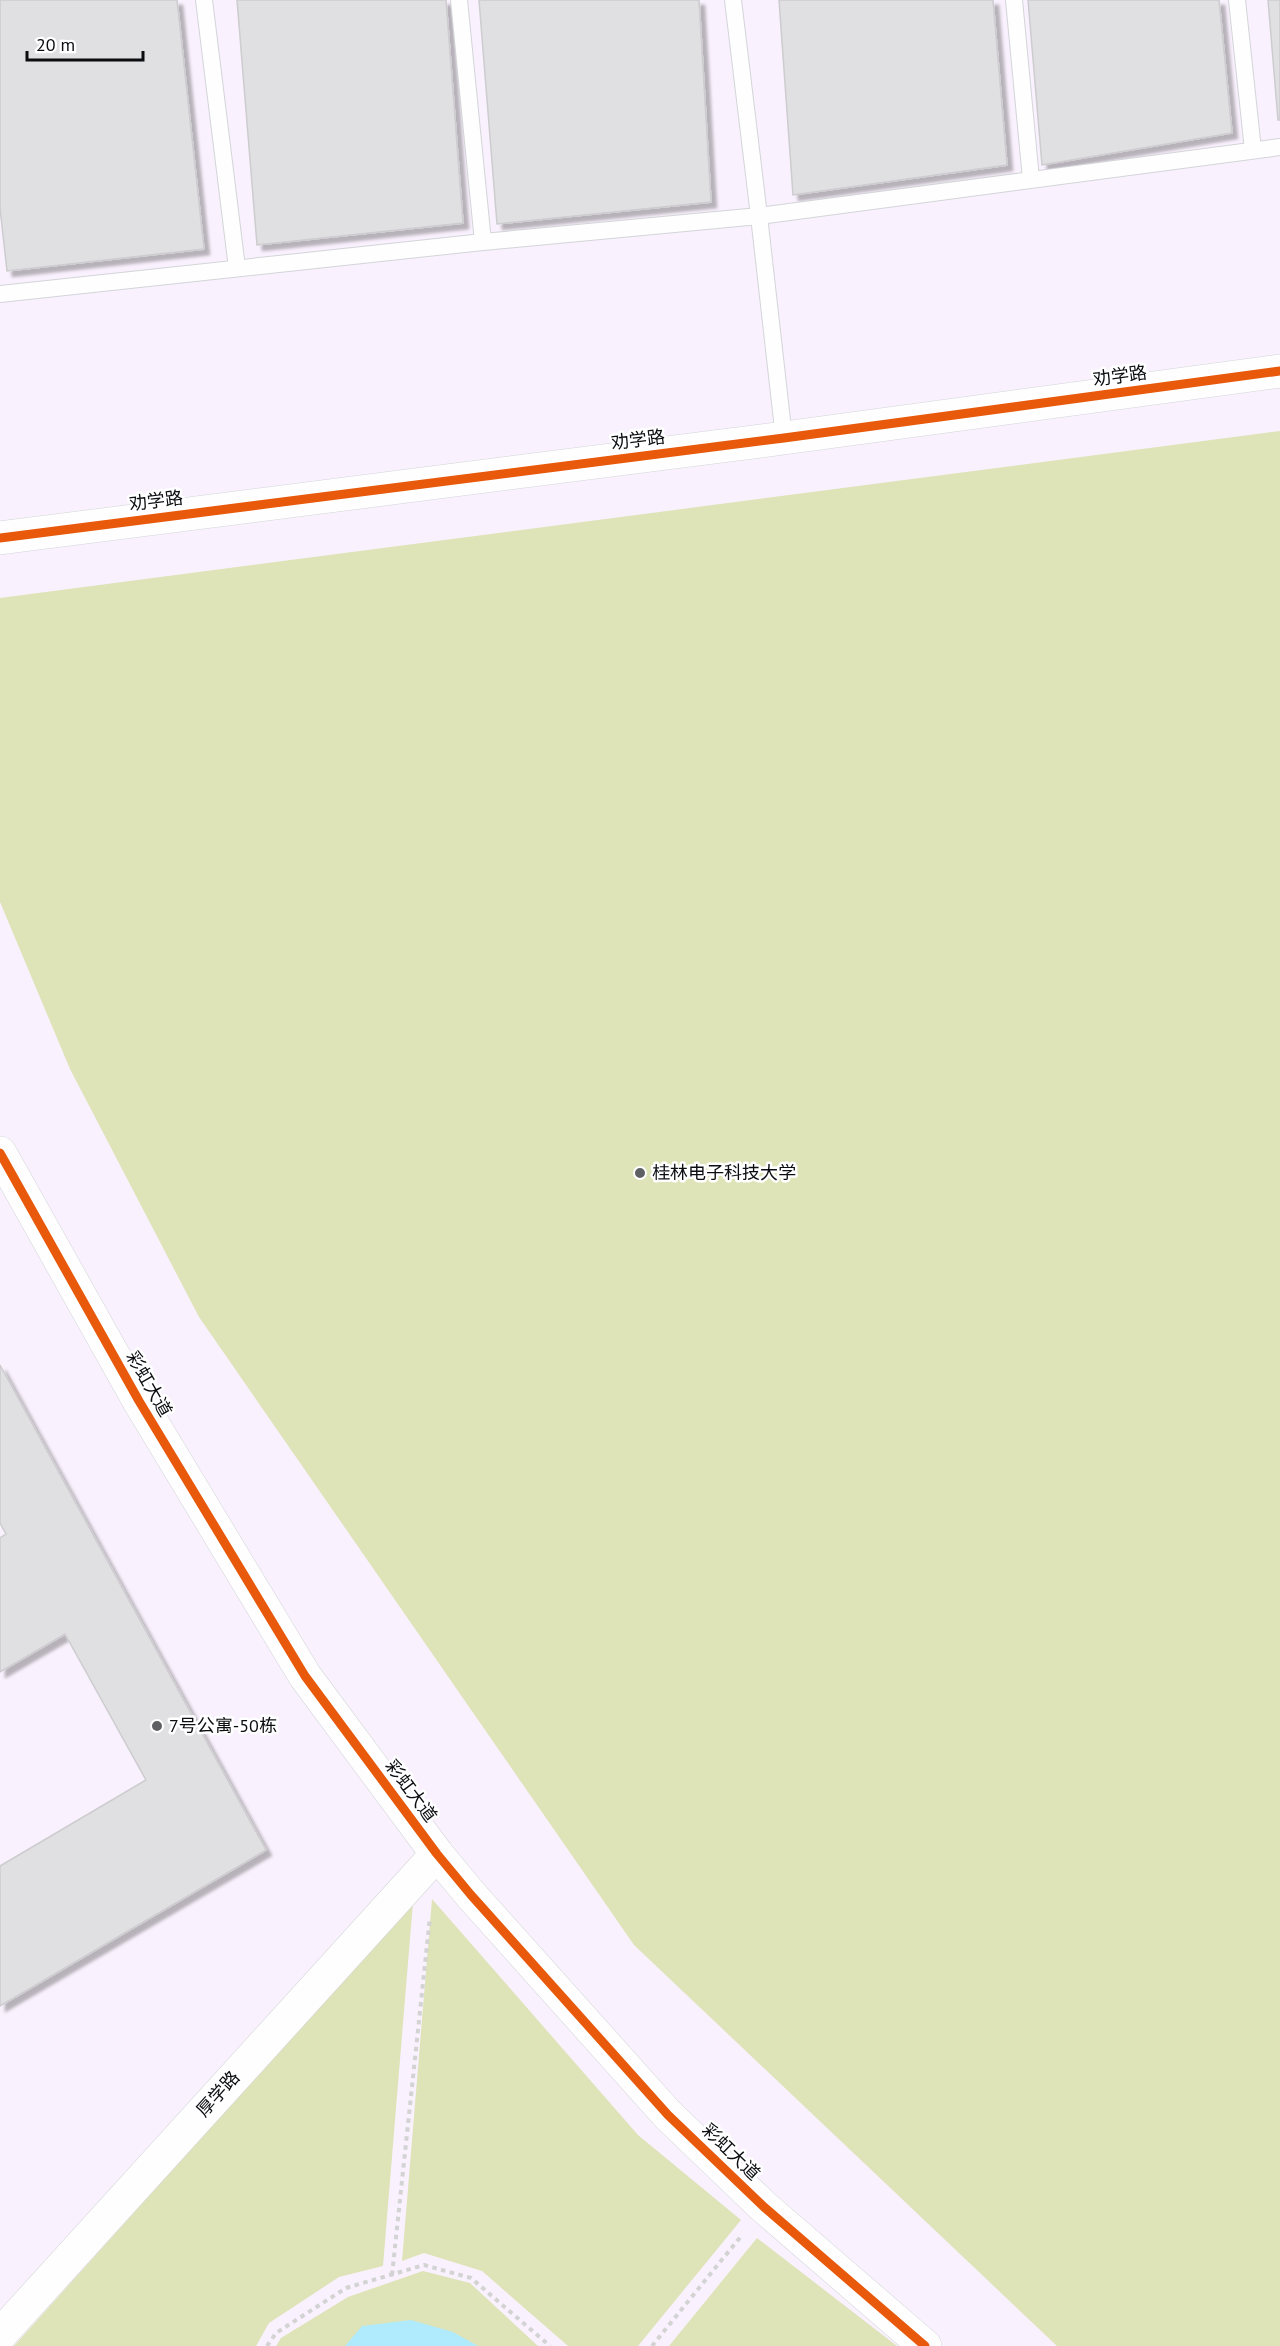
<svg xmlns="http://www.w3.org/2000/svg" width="1280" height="2346" font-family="'PT Sans','Noto Sans SC',sans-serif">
	<defs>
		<filter id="shadow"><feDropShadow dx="5.5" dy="5.5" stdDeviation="1.5" flood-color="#0004"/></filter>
	</defs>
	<rect width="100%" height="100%" fill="#f8fafc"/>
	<!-- education -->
	<rect fill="#f9f1fd" x="0" y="0" width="1280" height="2346"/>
	<!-- green -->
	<g fill="#dee3b8">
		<polygon points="1280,431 1280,2346 1057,2346 634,1945 199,1317 70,1069 0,902 0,598"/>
		<polygon points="432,1899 638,2135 741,2220 638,2346 568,2346 482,2271 424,2253 402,2261"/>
		<polygon points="413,1902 383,2266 339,2277 269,2323 256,2346 14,2346"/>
		<polygon points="757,2238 897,2346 669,2346"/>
		<polygon points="423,2271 470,2283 538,2346 276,2346 281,2338 348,2297"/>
	</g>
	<!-- water -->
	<polygon fill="#b0ebfd" points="411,2320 453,2332 478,2346 345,2346 362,2326"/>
	<!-- building -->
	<g fill="#e0dfe2" stroke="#cdcccf" stroke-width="1.5" filter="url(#shadow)">
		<polygon points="0,0 177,0 204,249 7,271 0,208"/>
		<polygon points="237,0 446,0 463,223 257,245"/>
		<polygon points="479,0 699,0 711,202 497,224"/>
		<polygon points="779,0 993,0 1007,165 793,195"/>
		<polygon points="1028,0 1219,0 1232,133 1042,165"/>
		<polygon points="1268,0 1280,0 1280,120 1278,120"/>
		<polygon points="0,1365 266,1850 0,2006 0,1866 146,1780 65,1634 0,1672 0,1538 6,1534 0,1523"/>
	</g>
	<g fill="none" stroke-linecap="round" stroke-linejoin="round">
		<!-- service casing -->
		<g stroke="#d3d5d8" stroke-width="18">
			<g id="service">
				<polyline points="204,0 237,268"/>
				<polyline points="459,0 483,242"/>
				<polyline points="1014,0 1031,179"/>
				<polyline points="1237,0 1253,150"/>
				<polyline points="0,294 483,242 759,216 733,0"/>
				<polyline points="784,438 759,216 1280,147"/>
			</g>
		</g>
		<!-- minor casing -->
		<g stroke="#d3d5d8" stroke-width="34">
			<g id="minor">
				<polyline points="0,538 784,438 1280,371"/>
				<polyline points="0,1153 139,1401 305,1676 437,1854 471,1895 668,2115 764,2207 925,2346"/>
				<polyline points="0,2335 437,1854"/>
			</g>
		</g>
		<!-- path -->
		<g stroke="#d3d3d3" stroke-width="4" stroke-dasharray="4.5 4.5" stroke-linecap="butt">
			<polyline points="392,2275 430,1917"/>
			<polyline points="267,2346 276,2333 346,2288 424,2265 471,2278 550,2346"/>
			<polyline points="652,2346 742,2235"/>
		</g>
		<!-- service -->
		<use href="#service" stroke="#fefeff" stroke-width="16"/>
		<!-- minor -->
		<use href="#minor" stroke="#fefeff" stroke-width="33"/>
		<!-- cycleway casing -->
		<g stroke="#fff" stroke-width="13">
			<g id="cycleway">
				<polyline points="0,538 784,438 1280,371"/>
				<polyline points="0,1153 139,1401 305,1676 437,1854 471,1895 668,2115 764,2207 925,2346"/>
			</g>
		</g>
		<!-- cycleway -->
		<use href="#cycleway" stroke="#e8590c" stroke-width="9"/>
	</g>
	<!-- markers -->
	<g fill="#5e6063" stroke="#fff" stroke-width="2">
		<circle cx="640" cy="1173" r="6"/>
		<circle cx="157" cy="1726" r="6"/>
	</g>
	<g text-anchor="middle" stroke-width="5" stroke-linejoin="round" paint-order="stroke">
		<!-- street labels -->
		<g font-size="18" fill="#0b0d10" stroke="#fff">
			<text transform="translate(1120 376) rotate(-8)" y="6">劝学路</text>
			<text transform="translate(638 440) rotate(-7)" y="6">劝学路</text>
			<text transform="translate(156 501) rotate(-7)" y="6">劝学路</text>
			<text transform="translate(149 1384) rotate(60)" y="6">彩虹大道</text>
			<text transform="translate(411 1791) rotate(53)" y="6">彩虹大道</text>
			<text transform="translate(218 2094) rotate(-48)" y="6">厚学路</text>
			<text transform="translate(731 2152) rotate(44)" y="6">彩虹大道</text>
		</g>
		<!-- poi labels -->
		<g font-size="18" fill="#0b0d10" stroke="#fff" text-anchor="start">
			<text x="652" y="1179">桂林电子科技大学</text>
			<text x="169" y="1732">7号公寓-50栋</text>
		</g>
	</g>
	<!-- scale -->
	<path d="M27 51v9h116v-9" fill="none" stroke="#0b0d10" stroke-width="3"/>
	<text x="36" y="51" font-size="18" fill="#0b0d10" stroke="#ffffff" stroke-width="4.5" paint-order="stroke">20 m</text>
</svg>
